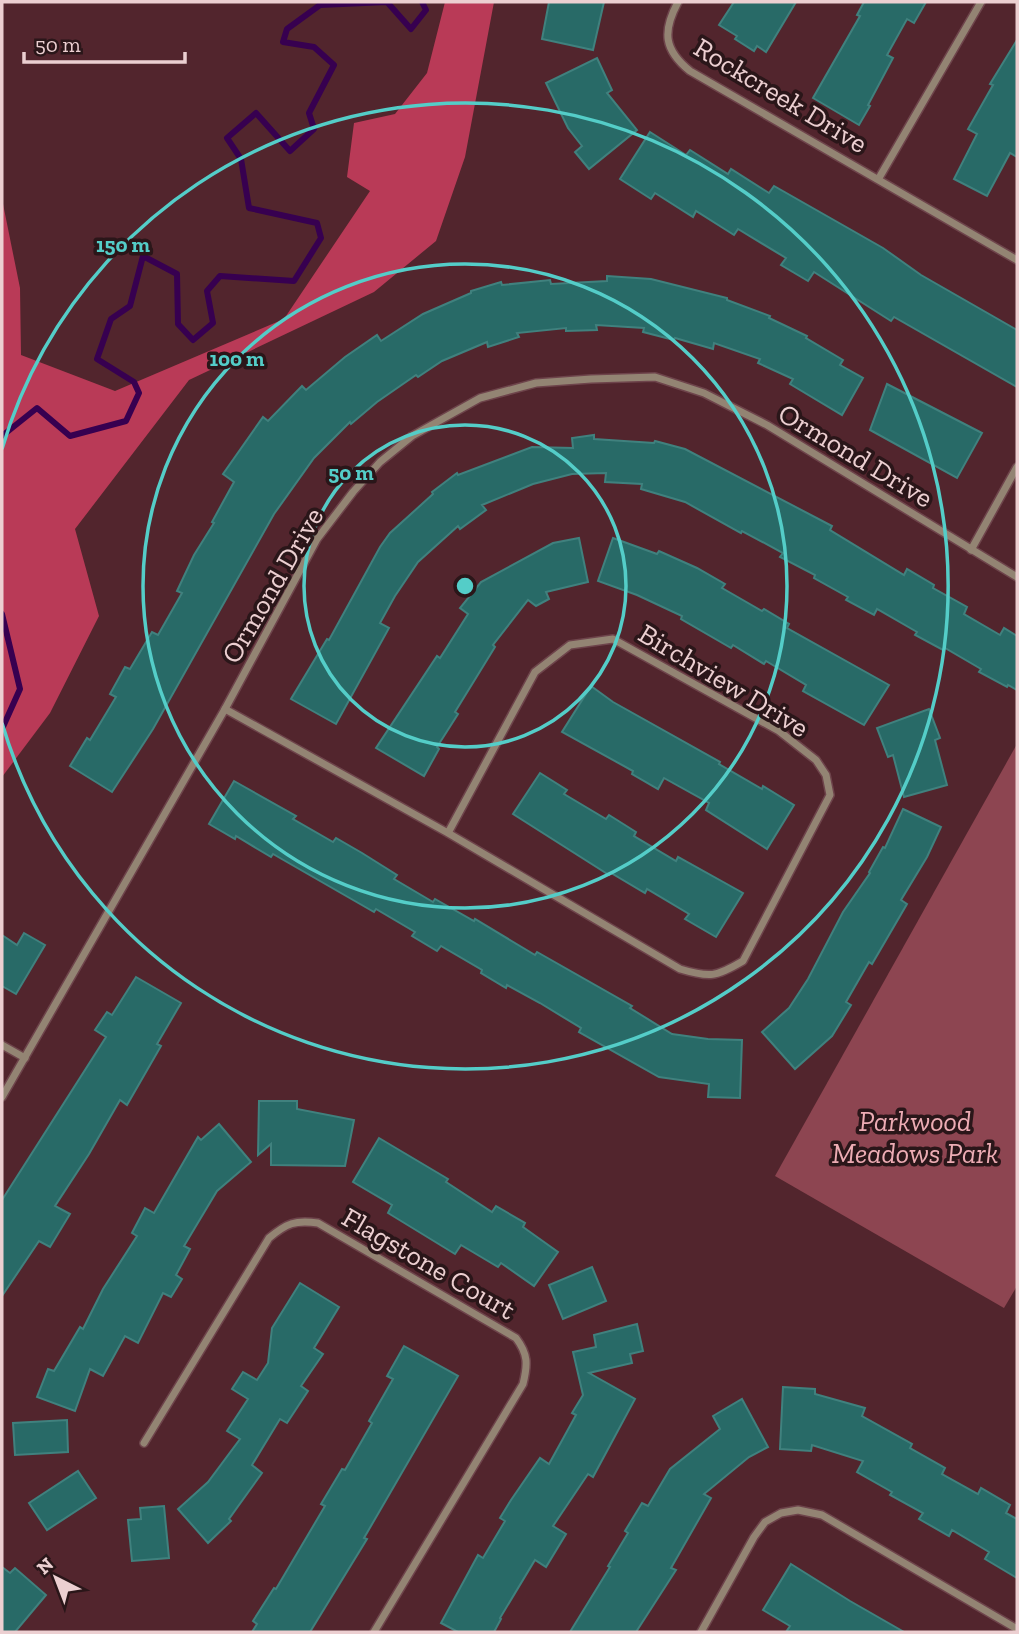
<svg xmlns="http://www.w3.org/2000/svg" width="1019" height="1634" font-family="'Zilla Slab',serif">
	<rect width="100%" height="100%" fill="#52252d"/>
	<!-- green -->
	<polygon fill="#8d4551" points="1017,744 1017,1286 1004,1308 775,1176"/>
	<!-- forest -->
	<polygon fill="#b93a57" points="445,2 494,2 465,157 436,241 374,292 189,380 75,529 99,616 50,713 2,777 2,199 20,288 21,355 115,391 284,319 370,191 347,177 354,123 395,114 427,73"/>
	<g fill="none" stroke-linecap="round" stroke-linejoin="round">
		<!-- stream -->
		<g stroke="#370050" stroke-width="6">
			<polyline points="2,436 37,408 70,436 126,421 139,393 134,382 97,359 111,319 130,306 143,256 177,274 178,324 193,340 213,323 207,291 220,276 294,281 321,238 317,223 249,208 241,159 227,138 256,113 290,151 314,129 309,113 334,65 314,47 283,42 287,29 320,5 387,2 411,29 426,10 422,2"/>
			<polyline points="2,614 20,689 2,729"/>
		</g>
	</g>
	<!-- building -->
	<g fill="#286a67" stroke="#40817e" stroke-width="2">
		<polygon points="549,2 604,2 593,50 542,39"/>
		<polygon points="734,2 796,2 766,52 757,46 754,51 735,39 737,36 719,25"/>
		<polygon points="864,2 926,2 914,23 907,19 887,55 893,58 868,105 870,106 859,125 813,98 860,16 857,15"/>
		<polygon points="1017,40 1017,157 1010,153 987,196 954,179 977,134 968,129 993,85 990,84"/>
		<polygon points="597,58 612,90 607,93 637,130 589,169 575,152 582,146 568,128 546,83"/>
		<polygon points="650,132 686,155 690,150 728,174 731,169 769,193 774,186 883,248 921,275 1017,330 1017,387 894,317 891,321 814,272 808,281 781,265 786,258 738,229 734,235 696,211 693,217 655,193 651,199 620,179"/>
		<polygon points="607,276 651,279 727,298 727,300 770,316 769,318 807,336 806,338 843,360 840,365 863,378 842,415 790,384 793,379 758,363 760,359 714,343 713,349 675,338 674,340 643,332 644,328 596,325 597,330 566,331 566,328 517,333 519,337 488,347 487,342 442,361 418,377 416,375 377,402 351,424 350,422 314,458 274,514 153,729 112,792 70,766 87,738 90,740 116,697 110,694 125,667 130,669 152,632 158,635 182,593 177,591 194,555 214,523 212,522 234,482 223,474 263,417 268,421 302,386 306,390 345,357 377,335 381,341 423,314 471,293 471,291 501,282 502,285 550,280 551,284 607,281"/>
		<polygon points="887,384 982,433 957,478 870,430"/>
		<polygon points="594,435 594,439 654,443 655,441 685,449 832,526 830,530 904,575 907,569 934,585 933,588 967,607 964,614 1000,635 1004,628 1017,636 1017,690 1008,685 1007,687 979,672 981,669 945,648 943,650 915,635 917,632 877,609 874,615 846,600 848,597 814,578 815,575 780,557 783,553 742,531 741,533 685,502 641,489 642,484 605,482 606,473 572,474 533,484 482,505 486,510 460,529 458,526 418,562 395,596 380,623 389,628 336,724 291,699 327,639 329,640 380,547 390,533 433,494 432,492 457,473 458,475 532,447 573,448 572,438"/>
		<polygon points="579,538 588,582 546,592 549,599 536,606 528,600 493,645 495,647 455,712 458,714 437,747 439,749 424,776 376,748 437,656 440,658 468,614 460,608 481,582 553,543"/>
		<polygon points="613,538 657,554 659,551 697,568 725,584 722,588 762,611 764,609 789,624 787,628 889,685 864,725 803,691 806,685 766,661 764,664 733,645 731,648 681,619 682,616 637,595 598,581"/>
		<polygon points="591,686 613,702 720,762 719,764 762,789 763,786 794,805 767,849 706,810 709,803 664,778 658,789 632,774 633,771 562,732"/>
		<polygon points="929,709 940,738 935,740 947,785 904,797 893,755 888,757 877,728"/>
		<polygon points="540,773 567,790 564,794 606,819 609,815 636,832 634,836 676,861 678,857 743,893 716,937 685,919 689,914 647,889 645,893 611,873 609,875 513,814"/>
		<polygon points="234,781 296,816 293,819 333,842 336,838 362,853 397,875 394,879 433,902 435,899 474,921 475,919 535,955 537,952 632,1006 630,1008 672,1034 708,1039 742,1040 740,1098 708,1097 709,1084 659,1077 579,1032 581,1028 540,1003 507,985 506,988 481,973 482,970 441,946 437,951 412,936 415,932 376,909 374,912 273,854 271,857 236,836 235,839 209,824"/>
		<polygon points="903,809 941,827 927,857 901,900 907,904 872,964 869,962 846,1002 851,1005 832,1036 795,1069 762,1032 789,1008 808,979 843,912 870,873 869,872 883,847 885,848"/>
		<polygon points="24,933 45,945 16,994 2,986 2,935 17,945"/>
		<polygon points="136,977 181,1003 157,1044 161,1046 127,1105 120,1100 89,1154 55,1206 70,1214 50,1247 39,1241 2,1296 2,1200 106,1037 95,1030 107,1012 112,1015"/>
		<polygon points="259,1101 297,1101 297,1109 354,1120 345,1166 271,1165 271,1144 258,1155"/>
		<polygon points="219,1124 251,1162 217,1191 184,1246 190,1249 176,1275 182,1279 171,1297 163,1293 138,1343 125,1336 103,1376 90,1369 75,1411 37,1397 48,1369 54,1371 80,1327 83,1329 103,1289 137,1236 132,1233 145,1208 154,1213 198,1137 201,1140"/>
		<polygon points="379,1138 448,1179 446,1182 492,1212 496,1206 525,1223 523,1227 558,1252 534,1286 501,1263 498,1267 461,1245 455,1254 388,1213 392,1205 353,1182"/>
		<polygon points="592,1267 606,1301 563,1319 549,1285"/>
		<polygon points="300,1283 339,1307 314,1348 323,1354 301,1386 308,1391 287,1423 280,1419 252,1465 262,1473 229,1519 231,1521 208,1543 178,1509 208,1482 240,1439 227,1431 248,1399 232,1389 243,1372 257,1380 268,1363 272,1328"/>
		<polygon points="637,1324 643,1351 630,1354 632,1363 589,1373 635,1399 593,1477 588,1474 553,1526 566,1534 546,1567 535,1560 500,1618 501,1619 494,1632 458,1632 441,1623 478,1555 483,1558 505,1521 500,1518 511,1500 540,1458 549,1464 576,1415 572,1413 583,1395 573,1352 596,1347 594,1335"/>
		<polygon points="404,1346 458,1376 364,1538 367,1539 310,1632 252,1632 257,1624 253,1621 274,1588 276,1589 325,1506 321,1504 342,1469 345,1470 372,1423 369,1421 393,1379 387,1376"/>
		<polygon points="783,1387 815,1389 815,1394 865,1408 862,1416 912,1444 910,1448 945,1468 942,1474 978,1494 981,1488 1010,1505 1006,1513 1017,1519 1017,1578 985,1559 989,1552 952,1530 949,1536 919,1519 923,1513 890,1495 892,1492 857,1472 863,1461 812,1445 811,1451 780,1449"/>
		<polygon points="742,1399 768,1447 749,1457 704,1494 711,1498 671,1568 676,1570 636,1632 570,1632 610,1567 608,1566 628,1533 625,1531 642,1503 648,1506 670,1469 720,1429 713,1416"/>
		<polygon points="67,1420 68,1452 15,1455 13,1423"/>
		<polygon points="78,1471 96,1498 47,1530 29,1503"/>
		<polygon points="164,1506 169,1558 132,1561 128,1520 141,1519 140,1508"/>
		<polygon points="791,1564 850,1601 904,1632 786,1632 790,1626 763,1610"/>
		<polygon points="2,1567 10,1573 15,1568 46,1595 15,1632 2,1632"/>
	</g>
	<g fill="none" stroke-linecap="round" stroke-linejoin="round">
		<!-- street casing -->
		<g stroke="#6e444b" stroke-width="10">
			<g id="street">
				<path d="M678 2C662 32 664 50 690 71L1017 260"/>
				<polyline points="879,178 981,2"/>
				<polyline points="971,550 1017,467"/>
				<path d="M225 709 448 833 680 969C710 978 716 977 743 961L830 795 826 775 816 760 779 731 613 639 570 645 535 672 448 833"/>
				<polyline points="2,1045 25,1058"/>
				<polyline points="2,1097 225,709 317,539 353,492 380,462 412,436 480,398 536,383 591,379 655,377 704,393 767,425 1017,577"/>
				<path d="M144 1443 269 1238C287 1223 295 1220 318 1223L516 1338C528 1354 528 1364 523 1384L374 1632"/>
				<polyline points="701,1632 754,1537 765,1522 781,1513 798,1510 822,1515 1017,1629"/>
			</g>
		</g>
		<!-- street -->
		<use href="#street" stroke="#938473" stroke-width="7"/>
	</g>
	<!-- distance rings -->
	<g fill="none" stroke="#54cdc8" stroke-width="3.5">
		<circle cx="465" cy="586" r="161"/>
		<circle cx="465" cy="586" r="322"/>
		<path d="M2 449A483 483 0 1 1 2 723"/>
	</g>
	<g text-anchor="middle" stroke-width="7" stroke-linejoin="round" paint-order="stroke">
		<!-- street labels -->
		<g font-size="28" fill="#eccfd1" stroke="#2a1619">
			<text transform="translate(781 95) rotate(31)" y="10">Rockcreek Drive</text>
			<text transform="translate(856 455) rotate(31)" y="10">Ormond Drive</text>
			<text transform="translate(272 585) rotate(-60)" y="10">Ormond Drive</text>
			<text transform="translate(724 680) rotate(31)" y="10">Birchview Drive</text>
			<text transform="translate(429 1263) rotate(30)" y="10">Flagstone Court</text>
		</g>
		<!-- park labels -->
		<g font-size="28" font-style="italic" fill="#edacb4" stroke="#2a1619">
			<text x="915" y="1131">Parkwood<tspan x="915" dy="32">Meadows Park</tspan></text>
		</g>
	</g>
	<circle cx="465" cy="586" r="10" fill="#54cdc8" stroke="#2a1619" stroke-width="3.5"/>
	<g font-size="21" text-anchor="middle" font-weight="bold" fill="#54cdc8" stroke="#2a1619" stroke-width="7" stroke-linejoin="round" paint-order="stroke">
		<text x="123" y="252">150 m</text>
		<text x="237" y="366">100 m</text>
		<text x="351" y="480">50 m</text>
	</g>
	<!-- border -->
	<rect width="1019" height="1634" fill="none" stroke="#eccfd1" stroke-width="7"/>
	<!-- north arrow -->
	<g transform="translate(56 1578) rotate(318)" stroke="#2a1619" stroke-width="5" paint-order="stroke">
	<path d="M0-5L12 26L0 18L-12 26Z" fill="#eccfd1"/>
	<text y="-10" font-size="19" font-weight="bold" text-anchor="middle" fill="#eccfd1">N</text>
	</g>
	<!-- scale -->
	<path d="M24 52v10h161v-10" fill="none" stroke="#eccfd1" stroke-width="3.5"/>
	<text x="35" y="52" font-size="21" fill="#eccfd1" stroke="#2a1619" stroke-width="5" paint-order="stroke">50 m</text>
</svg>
